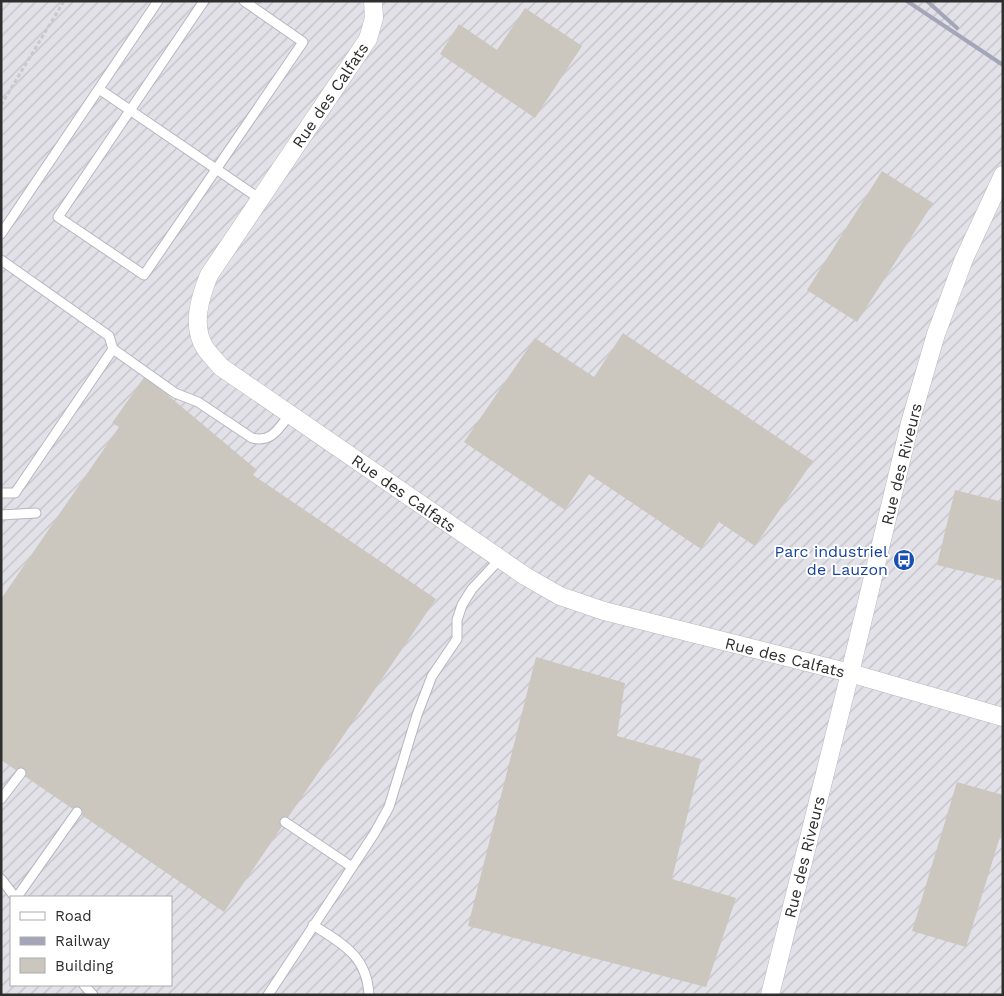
<svg xmlns="http://www.w3.org/2000/svg" width="1004" height="996" font-family="'Work Sans',sans-serif">
	<defs>
		<pattern id="industrial-furrows" width="10" height="10" patternUnits="userSpaceOnUse" patternTransform="scale(1.25)"><rect width="10" height="10" fill="#e3e1e8"/><path d="M-1 1l2-2M0 10L10 0M9 11l2-2" fill="none" stroke="#c3c1c7"/></pattern>
	</defs>
	<rect width="100%" height="100%" fill="#efe9e1"/>
	<!-- industrial -->
	<path fill="url(#industrial-furrows)" fill-rule="evenodd" d="M1 1H1003V995H1ZM11 897H171V985H11Z"/>
	<!-- building -->
	<g fill="#cbc7bf">
		<polygon points="525,8 582,46 535,118 440,54 459,24 497,50"/>
		<polygon points="882,171 933,203 857,322 807,290"/>
		<polygon points="623,333 813,461 755,546 719,522 701,549 589,474 565,510 464,442 535,338 594,377"/>
		<polygon points="145,376 257,470 253,475 436,599 224,912 1,760 1,599 119,427 112,423"/>
		<polygon points="955,490 1003,502 1003,581 937,565"/>
		<polygon points="536,657 625,683 617,736 701,759 672,879 736,898 706,987 468,926"/>
		<polygon points="957,782 1003,795 1003,827 966,947 912,931"/>
	</g>
	<g fill="none" stroke-linecap="round" stroke-linejoin="round">
		<!-- lane casing -->
		<g stroke="#b4b7c1" stroke-width="11">
			<g id="lane">
				<polyline points="204,1 58,217 144,275 303,42 244,1"/>
				<polyline points="99,89 260,199"/>
				<polyline points="1,234 158,1"/>
				<polyline points="1,260 109,336 113,349"/>
				<path d="M1 493H15L113 349 175 393 198 402 252 438C272 443 279 428 290 414"/>
				<polyline points="1,515 36,513"/>
				<polyline points="1,799 21,773"/>
				<polyline points="285,822 352,867"/>
				<polyline points="1,879 15,897"/>
				<polyline points="17,897 77,812"/>
				<path d="M313 925C343 944 367 956 369 995"/>
				<polyline points="84,985 93,995"/>
				<polyline points="268,995 374,834 389,807 417,715 432,676 457,639 457,620 462,605 472,589 500,559"/>
			</g>
		</g>
		<!-- street casing -->
		<g stroke="#b4b7c1" stroke-width="19">
			<g id="street">
				<path d="M373 1 374 18 368 39 209 275C200 297 191 326 205 348 210 355 216 361 221 367L525 576 560 596 604 611 850 673 1003 717"/>
				<polyline points="770,995 850,673 910,423 936,334 964,259 1003,175"/>
			</g>
		</g>
		<!-- path -->
		<polyline stroke="#c9c9c9" stroke-width="3" stroke-dasharray="4 2.5" stroke-linecap="butt" points="1,105 64,1"/>
		<!-- lane -->
		<use href="#lane" stroke="#fff" stroke-width="9"/>
		<!-- street -->
		<use href="#street" stroke="#fff" stroke-width="18"/>
		<!-- rail -->
		<g stroke="#a3a6b8" stroke-width="4">
			<polyline points="907,1 1003,65"/>
			<polyline points="927,1 957,28"/>
		</g>
	</g>
	<!-- icons -->
	<defs>
		<g id="bus-disc" transform="scale(1.125)"><circle r="9.5" fill="#1a4fb4" stroke="#fff"/><path d="M-5-6H5V4H4V6H2V4H-2V6H-4V4H-5ZM-3.5-4V0h7V-4ZM-3.5 1.2v1.5H-2V1.2ZM2 1.2v1.5H3.5V1.2Z" fill="#fff"/></g>
	</defs>
	<g fill-rule="evenodd">
		<use href="#bus-disc" x="904" y="560"/>
	</g>
	<g text-anchor="middle" stroke-width="4" stroke-linejoin="round" paint-order="stroke">
		<!-- street labels -->
		<g font-size="16" fill="#2e2e2e" stroke="#fff">
			<text transform="translate(330 95) rotate(-56)" y="6">Rue des Calfats</text>
			<text transform="translate(901 464) rotate(-76)" y="6">Rue des Riveurs</text>
			<text transform="translate(404 493) rotate(35)" y="6">Rue des Calfats</text>
			<text transform="translate(785 657) rotate(14)" y="6">Rue des Calfats</text>
			<text transform="translate(804 857) rotate(-76)" y="6">Rue des Riveurs</text>
		</g>
		<!-- transit labels -->
		<g font-size="16" fill="#164399" stroke="#fff" text-anchor="end">
			<text x="888" y="557">Parc industriel<tspan x="888" dy="18">de Lauzon</tspan></text>
		</g>
	</g>
	<!-- border -->
	<rect width="1004" height="996" fill="none" stroke="#2e2e2e" stroke-width="5"/>
	<!-- legend -->
	<rect x="10" y="896" width="162" height="90" fill="#ffffff" stroke="#ababab"/>
	<rect x="20" y="912" width="25" height="8" fill="#ffffff" stroke="#ababab"/>
	<text x="55" y="921" font-size="15" fill="#2e2e2e">Road</text>
	<rect x="20" y="937" width="25" height="8" fill="#a3a6b8" stroke="#ababab"/>
	<text x="55" y="946" font-size="15" fill="#2e2e2e">Railway</text>
	<rect x="20" y="958" width="25" height="15" fill="#cbc7bf" stroke="#ababab"/>
	<text x="55" y="971" font-size="15" fill="#2e2e2e">Building</text>
</svg>
